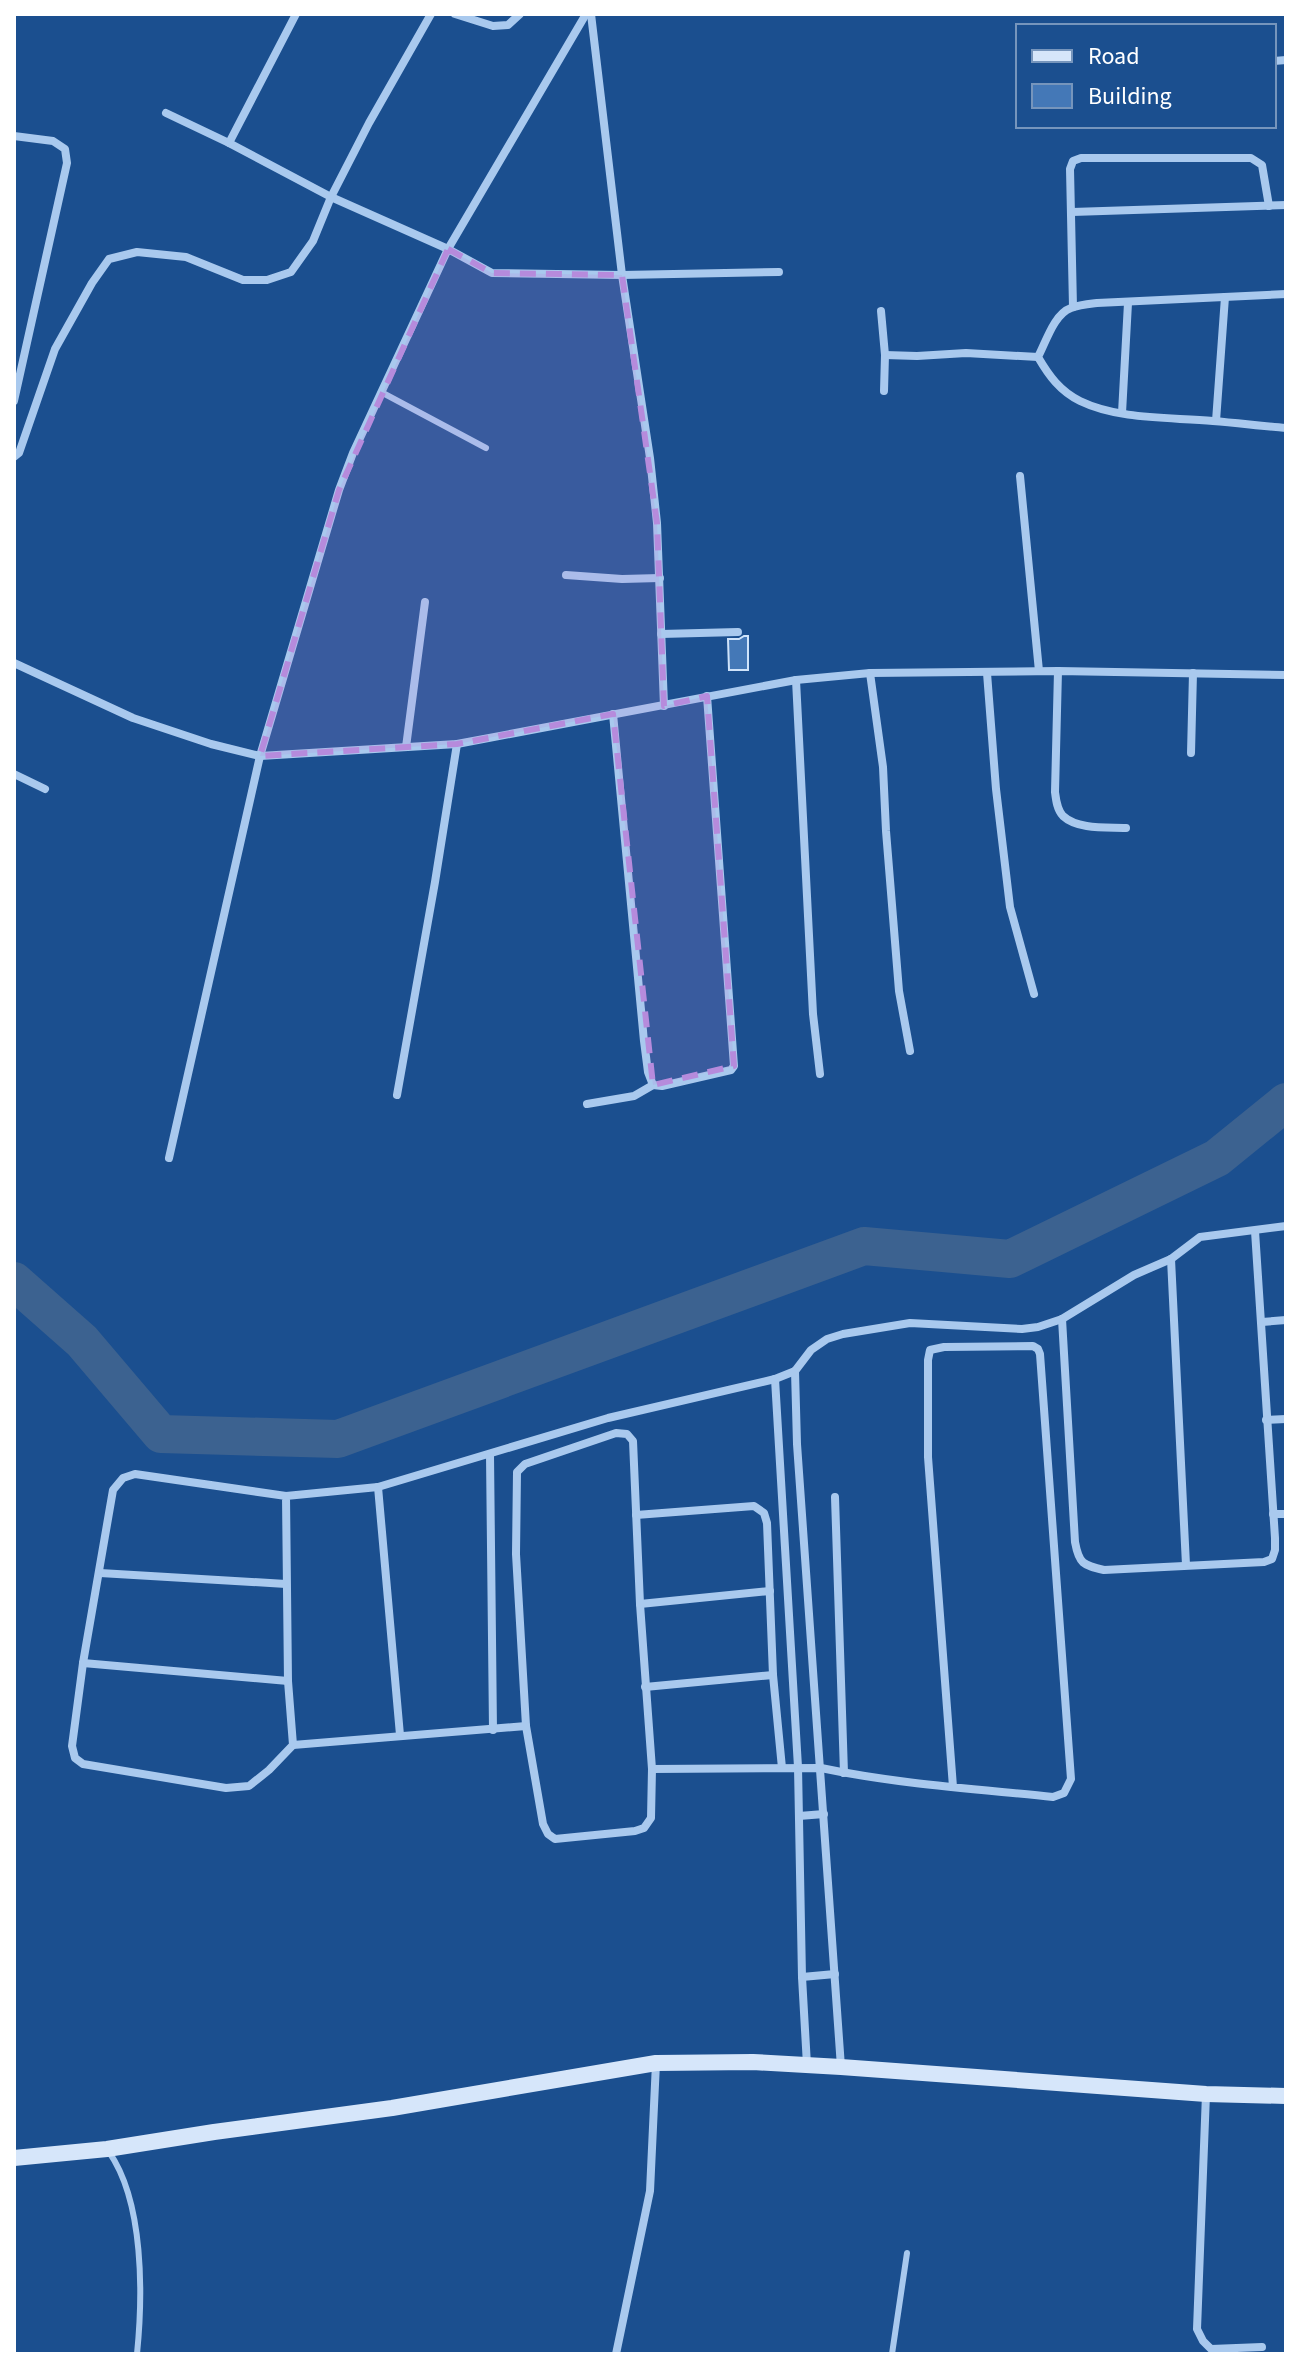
<svg xmlns="http://www.w3.org/2000/svg" width="1300" height="2368" font-family="'Source Sans 3',sans-serif">
	<rect width="100%" height="100%" fill="#1b4f8f"/>
	<g fill="none" stroke-linecap="round" stroke-linejoin="round">
		<!-- river -->
		<polyline stroke="#3c6290" stroke-width="38" points="14,1281 82,1341 161,1434 338,1439 864,1246 1010,1259 1217,1158 1286,1102"/>
	</g>
	<!-- building -->
	<polygon fill="#4478b7" stroke="#cfe3fa" stroke-width="2" points="744,636 748,636 748,670 729,670 728,639 739,639"/>
	<g fill="none" stroke-linecap="round" stroke-linejoin="round">
		<!-- lane -->
		<g stroke="#a9c9ee" stroke-width="6">
			<polyline points="381,392 486,448"/>
			<path d="M109 2152C144 2202 143 2295 137 2354"/>
			<polyline points="892,2354 907,2253"/>
		</g>
		<!-- street -->
		<g stroke="#a9c9ee" stroke-width="8">
			<polyline points="455,14 493,26 508,25 520,14"/>
			<polyline points="591,14 622,275 650,458 657,523 664,706"/>
			<polyline points="1274,61 1286,60"/>
			<polyline points="166,113 229,143 331,197 448,249 492,273 622,275 779,272"/>
			<polyline points="14,136 53,141 65,149 67,163 14,401"/>
			<polyline points="229,143 296,14"/>
			<polyline points="1072,212 1286,205"/>
			<path d="M1286 294 1097 303C1089 304 1079 305 1071 308 1054 314 1046 342 1038 357 1049 376 1060 391 1080 401 1119 420 1170 417 1213 421 1237 423 1262 426 1286 428"/>
			<polyline points="1073,307 1070,169 1073,161 1081,158 1251,158 1262,165 1269,206"/>
			<polyline points="881,311 885,355 884,391"/>
			<polyline points="885,355 917,356 966,353 1038,357"/>
			<polyline points="1122,413 1128,303"/>
			<polyline points="1216,421 1225,297"/>
			<polyline points="14,457 19,453 55,349 92,283 109,259 137,252 186,257 243,280 267,280 291,272 313,241 331,197 369,123 431,14"/>
			<polyline points="1020,476 1039,671"/>
			<polyline points="566,575 622,579 660,578"/>
			<polyline points="661,634 738,632"/>
			<polyline points="14,663 133,718 211,744 260,756 457,744 796,680 870,673 1058,671 1286,675"/>
			<path d="M1058 671 1055 792C1056 800 1057 810 1063 816 1078 830 1108 827 1126 828"/>
			<polyline points="870,673 883,767 886,831 899,991 910,1051"/>
			<polyline points="987,673 996,789 1010,907 1034,994"/>
			<polyline points="796,680 813,1014 820,1074"/>
			<polyline points="406,747 425,602"/>
			<polyline points="1191,753 1193,673"/>
			<polyline points="14,774 45,789"/>
			<polyline points="653,1085 662,1086 731,1070 734,1066 707,696"/>
			<polyline points="397,1095 435,882 457,744"/>
			<polyline points="587,1104 634,1096 653,1085 648,1072 644,1041 613,714"/>
			<polyline points="169,1158 260,756 339,490 353,453 448,249 586,14"/>
			<polyline points="1171,1259 1186,1565"/>
			<path d="M1062 1319 1075 1542C1079 1564 1083 1565 1104 1570L1264 1562 1272 1559 1275 1550V1538L1255 1231"/>
			<polyline points="1262,1322 1286,1320"/>
			<polyline points="795,1371 797,1444 841,2067"/>
			<polyline points="775,1379 798,1767 802,1977 807,2065"/>
			<polyline points="1266,1420 1286,1419"/>
			<polygon points="616,1433 627,1434 633,1441 640,1604 652,1769 651,1818 644,1828 635,1831 555,1839 548,1834 543,1824 526,1726 516,1554 517,1472 525,1464"/>
			<polyline points="490,1455 493,1730"/>
			<polyline points="378,1487 400,1735"/>
			<polyline points="286,1496 288,1681 293,1745 269,1770 249,1786 226,1788 83,1764 75,1758 72,1746 83,1663 113,1490 123,1478 135,1474 286,1496 378,1487 608,1418 775,1379 795,1371 811,1350 827,1339 843,1334 910,1323 1022,1329 1038,1327 1062,1319 1134,1275 1171,1259 1200,1237 1286,1226"/>
			<polyline points="835,1497 844,1773"/>
			<polyline points="1273,1514 1286,1514"/>
			<polyline points="636,1515 754,1506 764,1513 767,1523 773,1675 782,1768"/>
			<polyline points="100,1573 286,1584"/>
			<polyline points="640,1604 770,1591"/>
			<polyline points="83,1663 288,1681"/>
			<polyline points="645,1687 773,1675"/>
			<polyline points="293,1745 526,1726"/>
			<path d="M652 1769 821 1768C897 1784 976 1789 1053 1797L1064 1793 1071 1779 1040 1354 1038 1349 1033 1346 944 1347 930 1350 928 1360V1457L953 1787"/>
			<polyline points="799,1816 824,1814"/>
			<polyline points="802,1977 835,1974"/>
			<polyline points="1206,2094 1197,2329 1203,2341 1211,2349 1262,2347"/>
			<polyline points="616,2354 650,2191 656,2063"/>
		</g>
		<!-- secondary -->
		<polyline stroke="#d6e6fa" stroke-width="16" points="14,2158 107,2149 214,2132 392,2108 656,2063 753,2062 841,2067 1206,2094 1286,2096"/>
	</g>
	<!-- marked area -->
	<path fill="#b68bdc" fill-opacity="0.2" stroke="#b68bdc" stroke-width="6" stroke-dasharray="16 10" stroke-linejoin="round" d="M448 249 492 273 622 275 657 523 664 706 707 696 734 1066 653 1085 613 714 457 744 260 756 339 490Z"/>
	<!-- border -->
	<rect width="1300" height="2368" fill="none" stroke="#ffffff" stroke-width="32"/>
	<!-- legend -->
	<rect x="1016" y="24" width="260" height="104" fill="#1b4f8f" stroke="#7695bc" stroke-width="2"/>
	<rect x="1032" y="50" width="40" height="12" fill="#d6e6fa" stroke="#7695bc" stroke-width="2"/>
	<text x="1088" y="64" font-size="24" fill="#ffffff">Road</text>
	<rect x="1032" y="84" width="40" height="24" fill="#4478b7" stroke="#7695bc" stroke-width="2"/>
	<text x="1088" y="104" font-size="24" fill="#ffffff">Building</text>
</svg>
